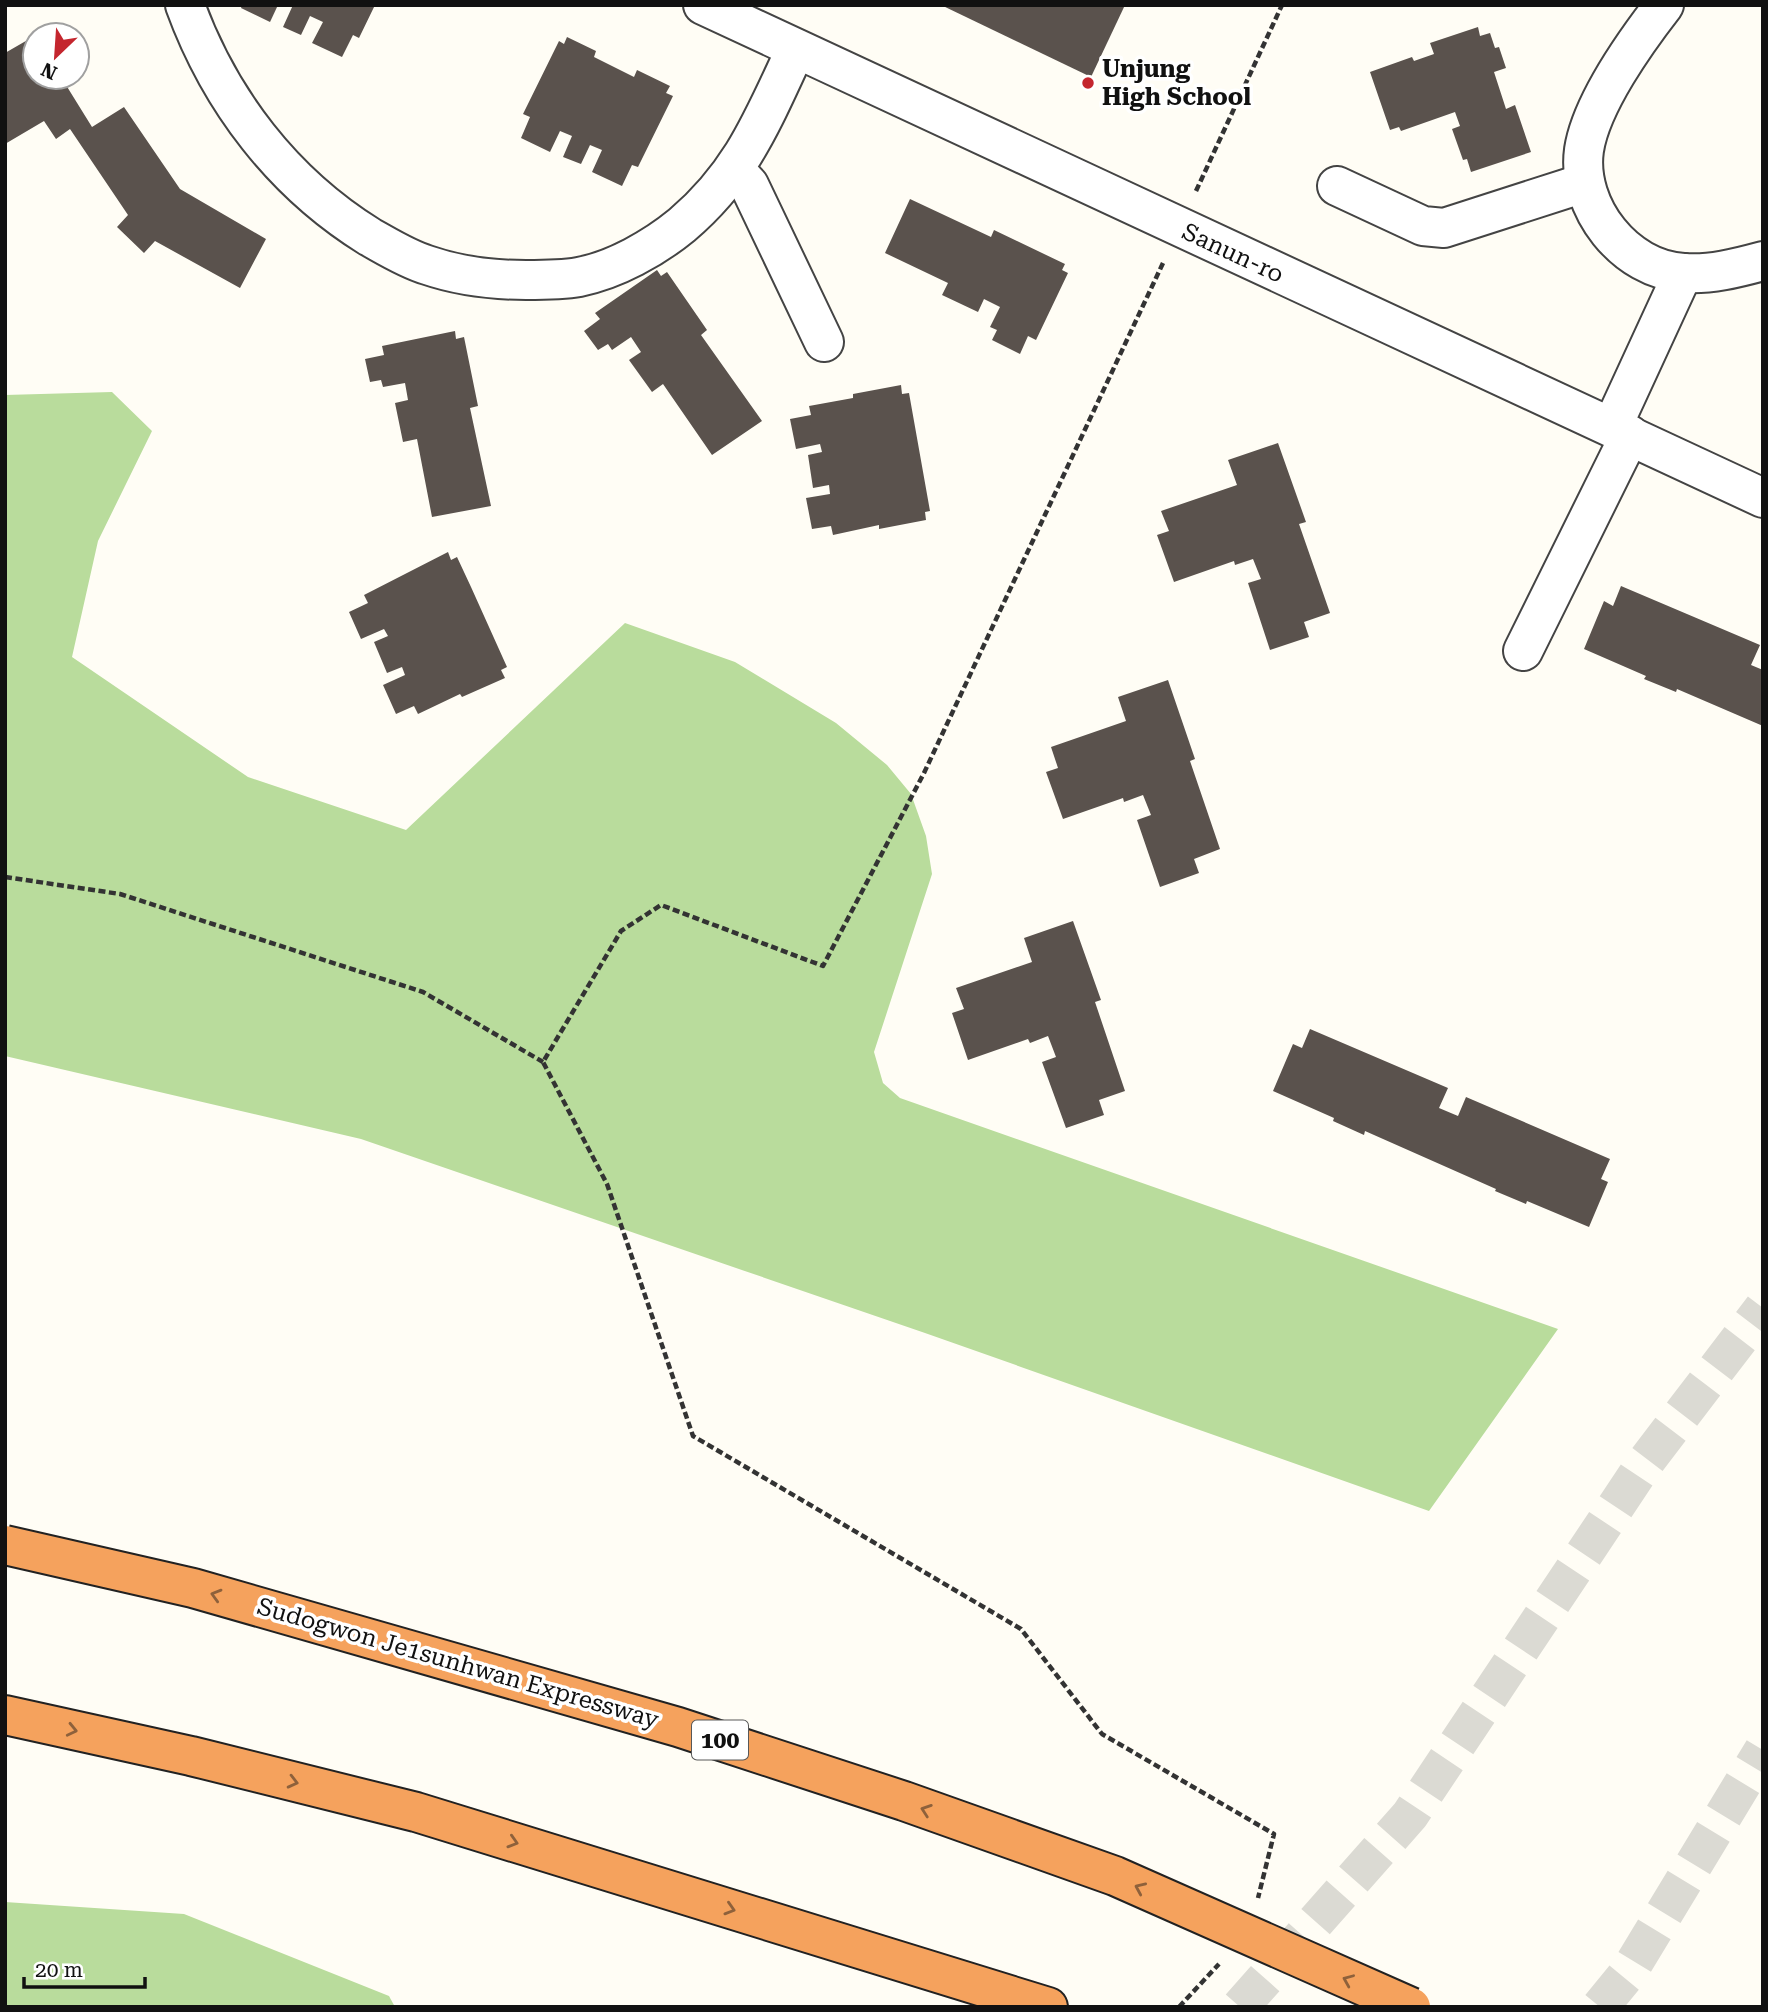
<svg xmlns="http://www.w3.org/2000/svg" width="1768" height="2012" font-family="'Roboto Serif',serif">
	<rect width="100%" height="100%" fill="#fffdf5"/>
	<!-- forest -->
	<g fill="#b9dc9c">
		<polygon points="112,392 152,431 98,541 72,657 248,777 406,830 625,623 735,662 836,723 887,765 911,794 926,836 932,874 874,1052 883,1083 900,1098 1558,1329 1429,1511 925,1333 361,1139 5,1056 5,395"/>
		<polygon points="5,1902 184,1914 389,1996 395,2007 5,2007"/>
	</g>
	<!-- building -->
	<g fill="#5a524d">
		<polygon points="242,5 278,5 270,22 241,8"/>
		<polygon points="293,5 375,5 359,38 353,35 342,57 312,43 323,22 310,16 301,35 283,27"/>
		<polygon points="941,5 1125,5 1091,77"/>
		<polygon points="1478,27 1480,36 1490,33 1495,48 1499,47 1506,68 1494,72 1506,109 1515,105 1531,152 1471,172 1467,159 1463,160 1452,129 1460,126 1455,112 1401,131 1399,127 1390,130 1370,72 1412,57 1414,61 1434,54 1430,43"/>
		<polygon points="567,37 596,51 594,57 634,77 637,70 670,86 666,93 673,96 638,167 632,165 622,186 592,172 602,150 590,145 581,164 563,157 572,136 560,131 550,152 521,138 530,117 523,114 559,41 564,44"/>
		<polygon points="31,38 35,43 35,77 61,77 92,127 124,107 180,189 266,239 240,288 155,241 144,253 117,227 128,215 70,129 56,139 44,121 5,144 5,53"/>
		<polygon points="910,199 991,237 994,230 1065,264 1062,270 1068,273 1036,340 1028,336 1020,354 992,340 997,330 990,327 1000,307 984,299 978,312 942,295 948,283 885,253"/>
		<polygon points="657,270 661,276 667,272 707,330 701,335 762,421 712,455 663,384 652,392 629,360 641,352 631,337 612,350 608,344 598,350 584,331 600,319 595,313"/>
		<polygon points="455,331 456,339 464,337 478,406 470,408 491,506 432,517 417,439 403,442 395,403 408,400 405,383 383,387 381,380 370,382 365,359 384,355 382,346"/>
		<polygon points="901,385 902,394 909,393 930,511 925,512 926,520 879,529 879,525 833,535 831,526 812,529 806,498 830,494 829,485 813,488 808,455 822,452 820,444 796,449 790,419 811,415 809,406 853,398 853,394"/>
		<polygon points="1278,443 1306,522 1299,524 1330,613 1304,622 1309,637 1270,650 1248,583 1261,579 1253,559 1235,565 1234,561 1174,582 1157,535 1169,531 1161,511 1237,485 1228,460"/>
		<polygon points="448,552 451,560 457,557 471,587 507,667 501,670 505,678 462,697 460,694 418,714 414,706 396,714 383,685 405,675 402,667 387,673 374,642 388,636 384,629 361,639 349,612 368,603 364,595"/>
		<polygon points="1621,586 1760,645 1751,665 1763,670 1763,726 1677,689 1676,692 1644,679 1646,676 1584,649 1604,601 1613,606"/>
		<polygon points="1168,680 1195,759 1190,761 1220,849 1194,859 1199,873 1160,887 1137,820 1151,815 1143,795 1124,802 1123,798 1063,819 1046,772 1058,768 1051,747 1126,721 1118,697"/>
		<polygon points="1073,921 1101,1000 1095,1002 1125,1091 1099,1100 1104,1115 1066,1128 1042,1062 1056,1057 1048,1036 1030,1043 1028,1039 968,1060 952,1013 964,1009 956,988 1032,962 1024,938"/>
		<polygon points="1310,1029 1448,1088 1439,1108 1458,1116 1466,1097 1610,1159 1601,1179 1608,1182 1589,1227 1527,1201 1526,1204 1495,1191 1496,1189 1365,1131 1364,1135 1333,1121 1334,1118 1273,1091 1293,1044 1302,1048"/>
	</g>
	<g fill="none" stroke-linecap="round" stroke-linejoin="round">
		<!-- highway-tunnel -->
		<g stroke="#dbdad3" stroke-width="38" stroke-dasharray="38 19" stroke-linecap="butt">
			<polyline points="1240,2007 1410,1815 1644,1464 1763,1308"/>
			<polyline points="1600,2007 1628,1973 1763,1750"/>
		</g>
		<!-- minor casing -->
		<g stroke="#444" stroke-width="42">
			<g id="minor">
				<path d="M185 5C220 101 283 183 370 237 388 247 407 259 427 265 459 276 492 280 526 280 543 280 562 280 579 277 615 270 654 248 682 225 743 173 763 119 796 49"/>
				<polyline points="703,5 1763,498"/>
				<path d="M1664 5C1636 41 1591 104 1584 150 1576 207 1625 270 1684 273 1710 275 1737 268 1763 261"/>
				<polyline points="735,170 749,185 824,342"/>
				<polyline points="1337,186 1423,226 1444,228 1584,183"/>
				<polyline points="1612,427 1683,273"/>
				<polyline points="1523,651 1630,435"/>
			</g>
		</g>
		<!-- highway casing -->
		<g stroke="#222" stroke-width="42">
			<polyline id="highway" points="5,1715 191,1756 416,1812 1048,2007"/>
		</g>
		<!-- path -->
		<g stroke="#333" stroke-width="4.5" stroke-dasharray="7 3.5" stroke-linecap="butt">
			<polyline points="1196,191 1282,5"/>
			<polyline points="1163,263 924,773 823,966 661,905 621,931 543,1062 607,1184 693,1436 1021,1629 1102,1734 1274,1834 1258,1898"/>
			<polyline points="5,877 120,894 423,992 543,1062"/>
			<polyline points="1179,2007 1219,1964"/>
		</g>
		<!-- minor -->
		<use href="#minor" stroke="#fff" stroke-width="38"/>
		<!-- highway -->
		<use href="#highway" stroke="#f5a25d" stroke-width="38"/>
		<!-- highway-bridge casing -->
		<g stroke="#222" stroke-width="42" stroke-linecap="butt">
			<polyline id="highway-bridge" points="5,1545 193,1588 678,1727 904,1801 1115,1876 1411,2007"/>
		</g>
		<!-- highway-bridge -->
		<use href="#highway-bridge" stroke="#f5a25d" stroke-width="38"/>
	</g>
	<!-- one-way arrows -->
	<defs><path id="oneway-chevron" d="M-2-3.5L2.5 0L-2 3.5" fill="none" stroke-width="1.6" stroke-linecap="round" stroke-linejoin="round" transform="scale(1.75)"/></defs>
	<g stroke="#8e613b">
		<use href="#oneway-chevron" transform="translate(216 1595) rotate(-164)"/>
		<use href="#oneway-chevron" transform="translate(72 1730) rotate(13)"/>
		<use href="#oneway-chevron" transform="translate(293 1782) rotate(14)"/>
		<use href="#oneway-chevron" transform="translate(926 1810) rotate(-161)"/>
		<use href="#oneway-chevron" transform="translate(513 1842) rotate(17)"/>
		<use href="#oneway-chevron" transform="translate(1140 1888) rotate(-156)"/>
		<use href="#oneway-chevron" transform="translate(730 1909) rotate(17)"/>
		<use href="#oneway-chevron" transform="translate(1348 1980) rotate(-157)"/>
	</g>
	<!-- markers -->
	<circle fill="#c4262e" stroke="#fff" stroke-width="2.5" cx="1088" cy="83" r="7"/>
	<g text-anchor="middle" stroke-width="7" stroke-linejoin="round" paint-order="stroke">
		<!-- shield labels -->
		<rect fill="#fff" stroke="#585858" stroke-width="2" x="692" y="1720.5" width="56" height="39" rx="5"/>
		<g font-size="23" font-weight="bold" fill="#111">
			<text x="720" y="1748">100</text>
		</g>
		<!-- poi labels -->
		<g font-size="24" font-weight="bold" fill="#111" stroke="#fff" text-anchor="start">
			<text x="1102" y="77">Unjung<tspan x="1102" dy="28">High School</tspan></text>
		</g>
		<!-- street labels -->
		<g font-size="24" fill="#111" stroke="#fff">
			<text transform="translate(1233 253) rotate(25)" y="8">Sanun-ro</text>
			<text transform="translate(458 1663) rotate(16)" y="8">Sudogwon Je1sunhwan Expressway</text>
		</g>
	</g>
	<!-- border -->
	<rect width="1768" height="2012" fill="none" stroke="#111111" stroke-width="14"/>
	<!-- north arrow -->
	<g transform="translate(56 56) rotate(205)"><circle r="33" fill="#ffffff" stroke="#a0a0a0" stroke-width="2"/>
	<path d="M0-5L12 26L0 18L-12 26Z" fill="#c4262e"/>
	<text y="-10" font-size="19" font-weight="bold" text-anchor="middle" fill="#111111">N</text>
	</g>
	<!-- scale -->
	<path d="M24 1977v10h121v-10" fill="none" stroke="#111111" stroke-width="3.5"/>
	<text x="35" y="1977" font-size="21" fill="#111111" stroke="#ffffff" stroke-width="5" paint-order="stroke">20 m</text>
</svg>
